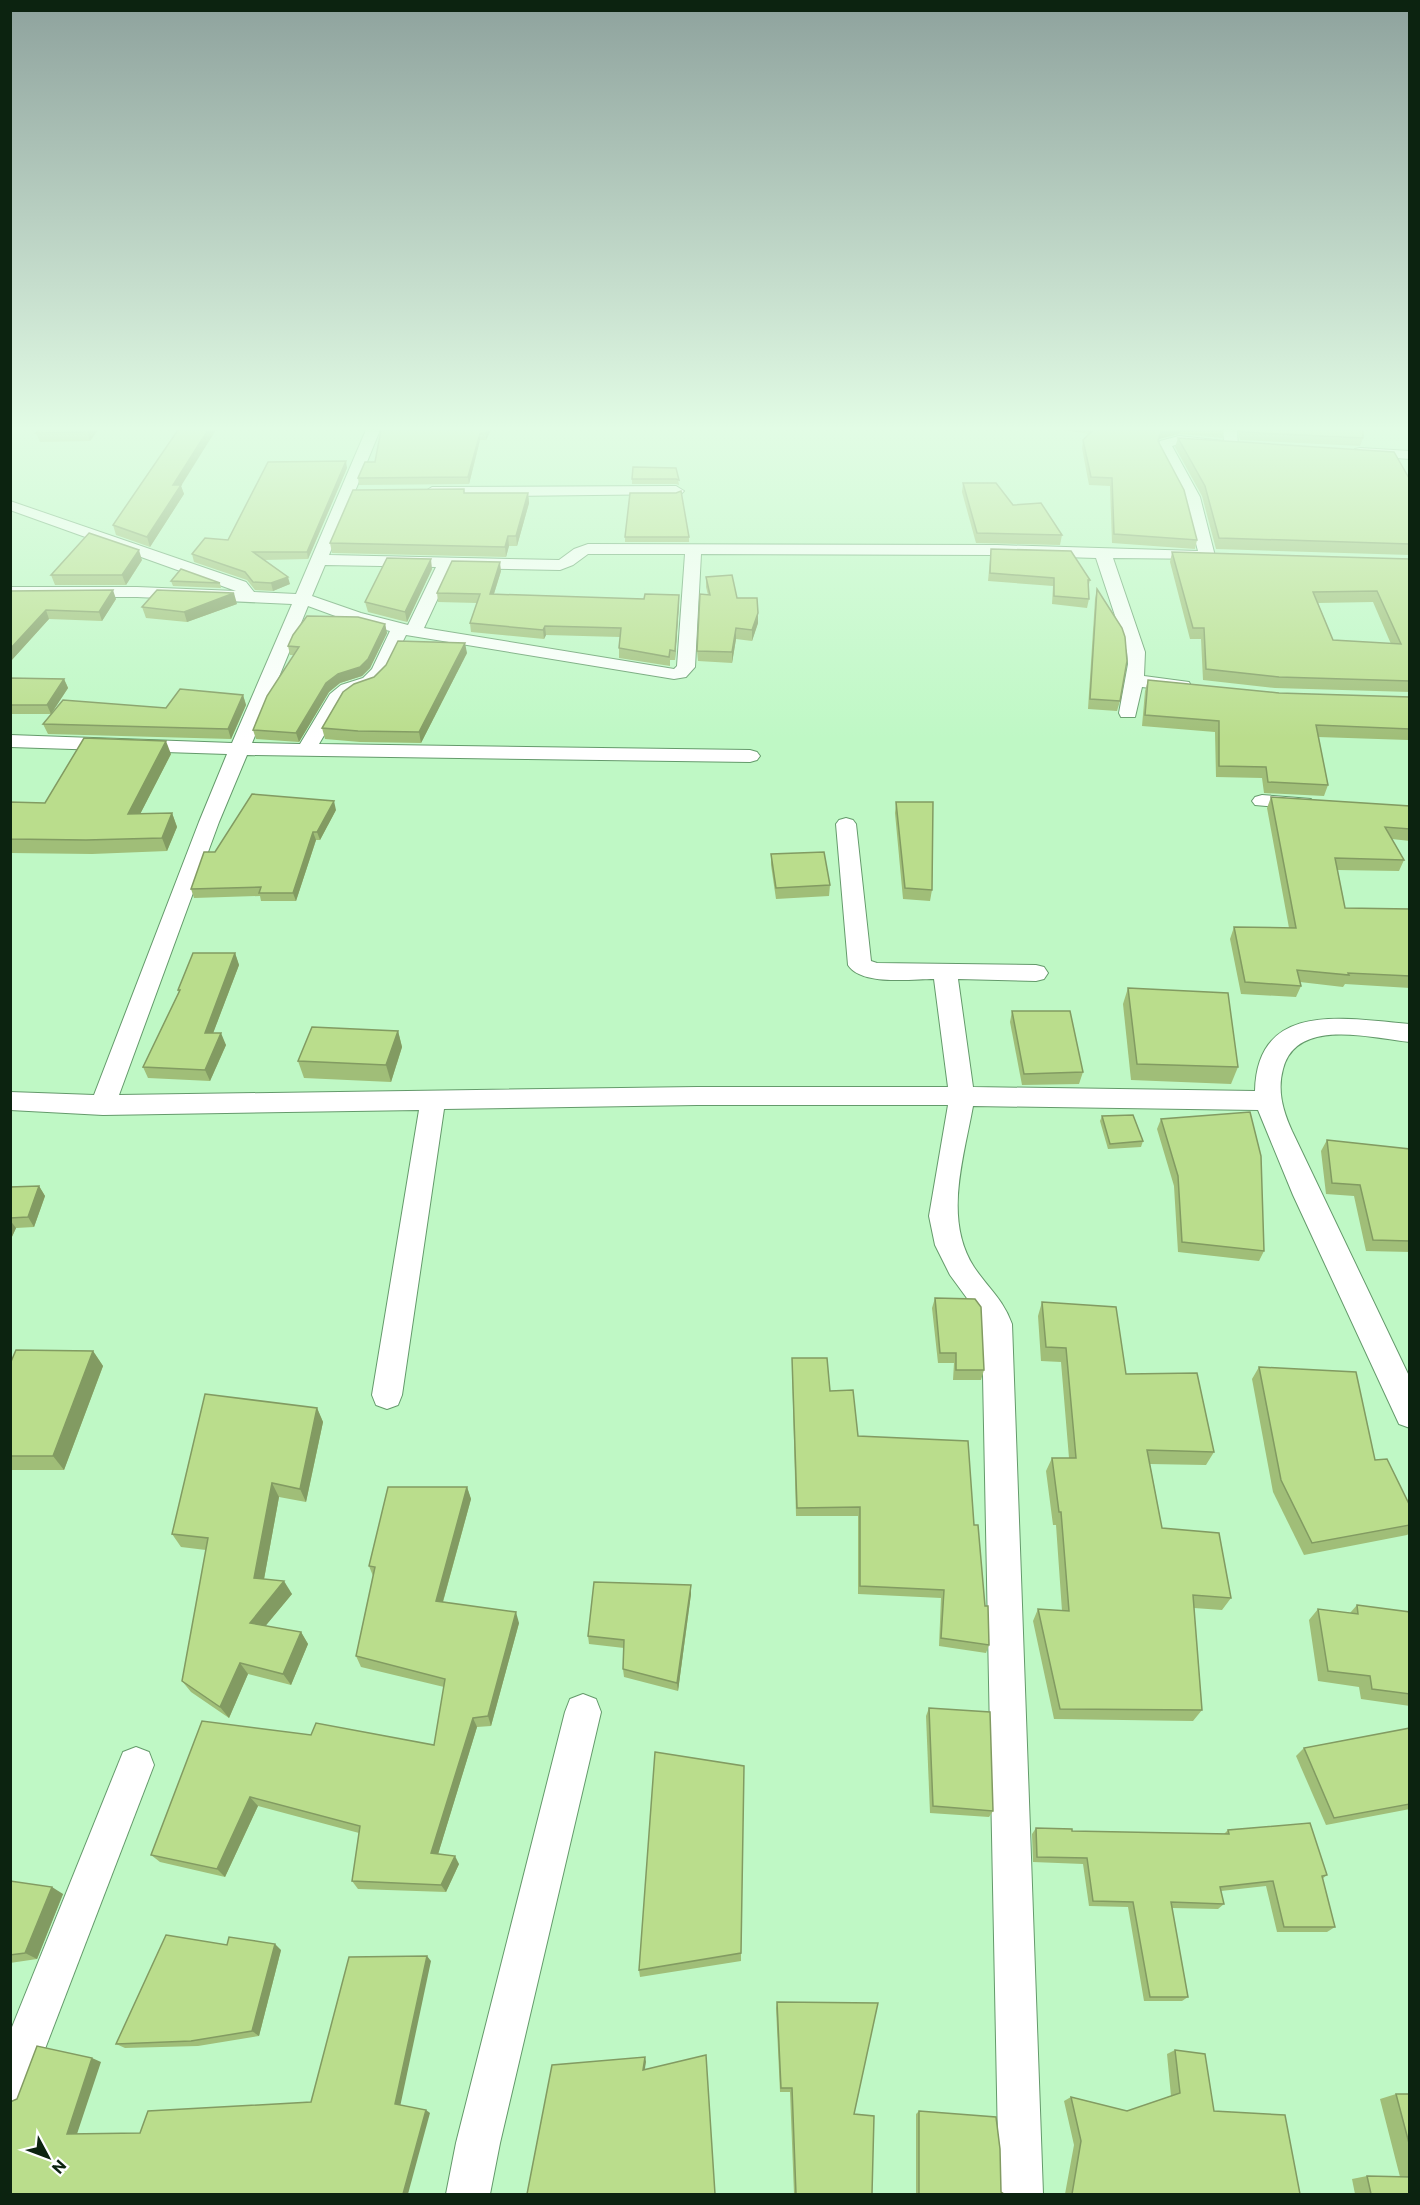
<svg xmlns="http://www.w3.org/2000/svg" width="1420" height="2205" font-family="Commissioner,sans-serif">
	<rect width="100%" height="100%" fill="#bff8c5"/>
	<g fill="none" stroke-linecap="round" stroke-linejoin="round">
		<!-- street casing -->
		<g stroke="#649a6b" stroke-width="2">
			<g id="street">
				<path d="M366 430H380L329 555 559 560 574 549 588 544 997 545 1198 551 1184 497 1158 448 1160 441 1179 436 1224 441 1223 430H1237L1238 446 1236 449 1179 444 1172 446 1200 497 1215 556 1213 559 1113 558 1145 652 1144 676 1189 682 1191 686 1189 690 1182 692 1142 687 1135 717H1121L1119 713 1128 664 1127 652 1096 558 997 555 701 554 695 667 686 677 674 679 406 635 386 675 375 686 355 693 344 701 319 744 750 750 757 752 760 756 757 760 750 762 247 755 219 822 119 1095 697 1087H948L934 979C913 979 861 986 848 965L836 824 839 820 846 818 853 820 856 824 871 961 877 963 1036 965 1044 967 1048 973 1044 979 1036 981 958 979 973 1087 1255 1091C1257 999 1347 1019 1410 1024V1042C1371 1038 1296 1017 1283 1069 1277 1091 1283 1111 1292 1131L1410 1378V1428L1399 1424 1293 1195 1258 1110 973 1106C964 1157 943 1219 974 1267 988 1288 1003 1299 1012 1324L1043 2194H999L982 1324 980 1316 950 1275 935 1245 929 1216 948 1105H697L444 1109 402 1395 398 1405 387 1409 376 1405 372 1395 419 1110 103 1115 10 1110V1092L94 1095 199 822 227 754 10 747V735L232 743 292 604 137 597H10V587H137L236 591 10 510V501L246 582 254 592 296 594ZM588 554H685L677 666 674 669 424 628 452 568 560 570 573 565ZM325 565 436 567 408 625 361 613 312 596ZM308 606 349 621 390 631 372 669 363 678 341 685 330 694 300 744 252 743Z"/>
				<polygon points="1360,448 1410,451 1410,459 1355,455 1353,452 1355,449"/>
				<polygon points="676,486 684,491 681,494 432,497 424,492 432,487"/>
				<polygon points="1262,795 1311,799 1314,803 1311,807 1304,809 1255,805 1252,801 1255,797"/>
				<polygon points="583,1694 596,1699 601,1712 500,2143 490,2194 446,2194 456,2143 565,1712 570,1699"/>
				<polygon points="136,1747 149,1752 154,1765 25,2101 10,2107 10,2032 123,1752"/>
			</g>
		</g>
		<!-- street -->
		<use href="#street" fill="#fff" fill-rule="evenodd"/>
	</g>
	<!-- wall -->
	<g fill="#a0be78" fill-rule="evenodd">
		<polygon points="39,430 98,430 90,441 40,442 36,433"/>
		<polygon points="381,430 491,430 486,440 480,440 469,484 359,485 358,478 375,462"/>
		<polygon points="1064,430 1224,430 1222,438 1179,434 1159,439 1158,442 1197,540 1195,549 1112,543 1110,486 1089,485 1082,448 1083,440 1089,434"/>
		<polygon points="1238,430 1363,430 1363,438 1360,446 1240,440"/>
		<polygon points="1178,438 1410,480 1410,555 1216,549 1202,496 1175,447"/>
		<polygon points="347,468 308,559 264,560 290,584 273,591 255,590 247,580 194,562 192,554 228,540"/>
		<polygon points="676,468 679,485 676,484 632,484 632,479"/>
		<polygon points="963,483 1013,505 1062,535 1060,545 976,543 962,492"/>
		<polygon points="181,486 184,494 150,547 116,535 113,525"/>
		<polygon points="465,493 528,493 529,503 517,546 509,546 506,557 332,553 330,543"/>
		<polygon points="676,493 689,537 689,542 625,542 625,537"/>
		<polygon points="991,549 1090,580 1088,588 1089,599 1087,608 1052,604 1053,586 988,581"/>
		<path d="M1172 552 1410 559V692L1275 688 1203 680 1201 639H1190L1170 562ZM1373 602 1391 644 1333 640 1318 603Z"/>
		<polygon points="142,560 126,585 55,585 51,575"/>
		<polygon points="432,569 407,622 368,612 365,602"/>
		<polygon points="501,571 494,594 644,599 679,595 675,660 670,660 670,666 619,658 619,648 620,637 546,635 544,639 471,632 470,623 477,603 438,602 437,593"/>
		<polygon points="706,577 737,598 758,623 752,641 736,639 732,663 698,661 697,651 708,595 706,587"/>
		<polygon points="171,581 220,583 221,588 173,586"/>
		<polygon points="1097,589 1120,701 1117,711 1088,709 1095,599"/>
		<polygon points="10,591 116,599 102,621 49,619 10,662"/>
		<polygon points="237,604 187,622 146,618 142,607"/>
		<polygon points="385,624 387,633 370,668 362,676 340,683 329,692 299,742 256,739 253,730 294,655 290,655 288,646"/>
		<polygon points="467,653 421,743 360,742 325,739 322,728"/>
		<polygon points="10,678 64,679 68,688 51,714 10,714"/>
		<polygon points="1148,680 1279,693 1410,697 1410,744 1408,740 1318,737 1328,785 1324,796 1264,793 1262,778 1216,777 1215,732 1142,726 1145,691"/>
		<polygon points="243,695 246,705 231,739 48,734 43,724 166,708"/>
		<polygon points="171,754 140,814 172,813 177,827 167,851 92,854 10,853 10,802 45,803"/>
		<polygon points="1271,797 1410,806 1410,841 1392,839 1404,860 1399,871 1337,870 1345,908 1410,909 1410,988 1345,984 1343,987 1300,982 1301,986 1296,997 1241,994 1230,939 1234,927 1289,928 1267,808"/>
		<polygon points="896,802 932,890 930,901 903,899 895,813"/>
		<polygon points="336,810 320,840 316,840 296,901 261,901 260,896 194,898 191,889 215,852"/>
		<polygon points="771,854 830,885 829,896 776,899 771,865"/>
		<polygon points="235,953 239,965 213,1033 226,1045 210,1081 148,1078 143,1067 179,992 178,990"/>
		<polygon points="1128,988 1238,1067 1231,1084 1131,1080 1123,1004"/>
		<polygon points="1012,1011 1083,1072 1079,1084 1022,1085 1010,1022"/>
		<polygon points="398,1031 402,1047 391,1082 304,1078 298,1061"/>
		<polygon points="1102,1116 1143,1141 1141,1147 1108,1149 1100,1121"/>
		<polygon points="1161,1119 1264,1251 1259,1261 1178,1252 1174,1186 1157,1129"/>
		<polygon points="1327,1140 1410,1149 1410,1252 1366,1251 1354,1196 1326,1194 1321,1151"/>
		<polygon points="39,1186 45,1196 34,1227 16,1228 10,1241 10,1187"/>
		<polygon points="935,1298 984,1370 981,1380 953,1380 954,1363 938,1363 932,1308"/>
		<polygon points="1042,1302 1214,1452 1206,1465 1150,1464 1162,1528 1231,1598 1222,1610 1194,1608 1202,1710 1193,1721 1054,1719 1033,1621 1038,1609 1062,1611 1056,1525 1053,1525 1046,1471 1052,1458 1069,1458 1061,1362 1041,1361 1038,1316"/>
		<polygon points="93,1351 103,1366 64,1470 10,1470 10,1364"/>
		<polygon points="792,1358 830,1391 858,1436 974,1525 989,1645 986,1653 939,1646 941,1598 858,1594 858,1516 796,1516 792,1368"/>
		<polygon points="1259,1367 1375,1460 1410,1506 1410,1533 1407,1535 1304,1555 1273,1492 1252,1379"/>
		<polygon points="317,1408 323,1422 306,1502 279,1497 264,1579 292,1594 265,1626 301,1632 308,1644 291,1685 248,1674 229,1718 191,1692 182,1681 206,1550 181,1547 172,1534"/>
		<polygon points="467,1487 471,1499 443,1602 519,1623 491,1726 477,1727 438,1854 459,1864 446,1892 358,1889 352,1881 359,1833 258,1806 225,1877 160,1862 151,1855 311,1735 434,1745 444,1687 361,1667 356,1656 373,1576 369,1566"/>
		<polygon points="691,1585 691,1594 678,1691 624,1677 623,1669 624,1648 589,1644 588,1636"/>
		<polygon points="1357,1605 1410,1612 1410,1706 1361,1699 1359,1687 1318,1681 1309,1620 1318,1609 1350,1613"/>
		<polygon points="929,1708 993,1811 989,1817 930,1813 926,1716"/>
		<polygon points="1410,1728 1410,1809 1326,1825 1296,1756 1304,1748"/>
		<polygon points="1036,1828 1072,1831 1224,1834 1228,1830 1327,1875 1322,1879 1335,1927 1327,1932 1277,1932 1266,1886 1221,1891 1224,1904 1218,1909 1172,1908 1188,1997 1182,2001 1144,2001 1128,1907 1089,1906 1083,1864 1033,1862 1032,1834"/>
		<polygon points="10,1881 63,1894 37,1959 10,1963"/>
		<polygon points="227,1945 281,1950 259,2036 198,2046 125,2048 116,2044"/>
		<polygon points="741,1953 741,1961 640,1977 639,1970"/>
		<polygon points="777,2002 854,2114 872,2194 794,2194 790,2092 780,2092 776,2008"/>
		<polygon points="1175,2050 1214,2111 1300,2194 1065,2194 1074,2145 1064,2101 1071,2097 1127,2111 1171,2096 1167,2054"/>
		<polygon points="1396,2094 1410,2094 1410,2194 1355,2194 1352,2179 1367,2176 1400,2177 1380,2099"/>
		<polygon points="919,2111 1001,2192 1004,2194 916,2194 916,2114"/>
	</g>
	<!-- shaded-wall -->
	<g fill="#829b62">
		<polygon points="89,430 98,430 90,441 87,432"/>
		<polygon points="208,430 216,430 181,486 184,494 150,547 147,537 173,485"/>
		<polygon points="487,430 491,430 486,440 486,433"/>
		<polygon points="1165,430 1180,430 1179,434 1159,439 1156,449 1161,431"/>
		<polygon points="480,433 480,440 469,484 468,477"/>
		<polygon points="346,461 347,468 308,559 307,552"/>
		<polygon points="528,493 529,503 517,546 516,536"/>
		<polygon points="508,536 509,546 506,557 505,547"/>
		<polygon points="139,550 142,560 126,585 122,575"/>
		<polygon points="431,559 432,569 407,622 405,612"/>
		<polygon points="500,562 501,571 491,603 490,594"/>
		<polygon points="288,577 290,584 273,591 271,583"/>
		<polygon points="113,590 116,599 102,621 99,612"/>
		<polygon points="234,593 237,604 187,622 184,612"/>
		<polygon points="679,595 679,604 675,660 675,651"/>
		<polygon points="46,610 49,619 10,662 10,649"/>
		<polygon points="758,613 758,623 752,641 752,630"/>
		<polygon points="385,624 387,633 370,668 362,676 340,683 329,692 299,742 296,733 326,683 338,674"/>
		<polygon points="545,626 546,635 544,639 543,630"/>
		<polygon points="736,628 736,639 732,663 732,652"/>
		<polygon points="465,643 467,653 421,743 419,732"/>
		<polygon points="64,679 68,688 51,714 47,705"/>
		<polygon points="243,695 246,705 231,739 228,729"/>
		<polygon points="166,741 171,754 133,828 128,814"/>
		<polygon points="334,801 336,810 320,840 317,832"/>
		<polygon points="172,813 177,827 167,851 162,838"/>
		<polygon points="313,832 316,840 296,901 293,893"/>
		<polygon points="235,953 239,965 209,1044 205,1033"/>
		<polygon points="398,1031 402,1047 391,1082 386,1065"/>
		<polygon points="221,1033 226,1045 210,1081 205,1070"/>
		<polygon points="39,1186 45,1196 34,1227 28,1217"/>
		<polygon points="10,1220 16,1228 10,1241"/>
		<polygon points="93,1351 103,1366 64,1470 53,1456"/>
		<polygon points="317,1408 323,1422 306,1502 300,1489"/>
		<polygon points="272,1483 279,1497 262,1590 254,1578"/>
		<polygon points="467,1487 471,1499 440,1612 436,1601"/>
		<polygon points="284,1581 292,1594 258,1635 250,1623"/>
		<polygon points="691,1585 691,1594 678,1691 677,1683"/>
		<polygon points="516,1612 519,1623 491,1726 488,1716"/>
		<polygon points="301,1632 308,1644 291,1685 283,1674"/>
		<polygon points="240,1663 248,1674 229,1718 220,1707"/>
		<polygon points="473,1718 477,1727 436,1861 431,1853"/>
		<polygon points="250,1797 258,1806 225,1877 217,1869"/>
		<polygon points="455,1856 459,1864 446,1892 441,1885"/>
		<polygon points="52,1887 63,1894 37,1959 25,1953"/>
		<polygon points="275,1944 281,1950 259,2036 252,2031"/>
		<polygon points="427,1956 431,1961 400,2107 395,2104"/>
		<polygon points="645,2057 646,2062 644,2074 643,2070"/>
		<polygon points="92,2058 101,2062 76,2137 67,2134"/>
		<polygon points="426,2110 430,2113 408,2194 403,2194"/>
	</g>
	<!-- building -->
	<g fill="#badd8c" stroke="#829b62" stroke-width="1.5" fill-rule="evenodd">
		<polygon points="39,430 89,430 87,432 36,433"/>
		<polygon points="178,430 208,430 173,485 181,485 147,537 113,525"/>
		<polygon points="381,430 487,430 486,433 480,433 468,477 358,478 365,462 375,462"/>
		<polygon points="1093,430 1165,430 1161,431 1158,441 1184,490 1197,540 1114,534 1112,478 1091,477 1083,440"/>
		<polygon points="1242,430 1363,430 1363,438 1242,432"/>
		<polygon points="1178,438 1394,452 1410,480 1410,544 1219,538 1205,486"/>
		<polygon points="346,461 307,552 253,552 288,577 271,583 253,582 245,572 192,554 205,538 228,540 268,462"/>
		<polygon points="633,467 676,468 679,480 676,479 632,479"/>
		<polygon points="963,483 996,483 1013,505 1041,503 1062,535 977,533"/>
		<polygon points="464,489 464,493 528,493 516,536 508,536 505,547 330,543 353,490"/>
		<polygon points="681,491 689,537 625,537 630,493 676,493"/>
		<polygon points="89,533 139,550 122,575 51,575"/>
		<polygon points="991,549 1071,551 1090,580 1088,580 1089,599 1054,596 1054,578 990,573"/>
		<path d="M1172 552 1410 559V681L1279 677 1206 669 1204 628H1193ZM1377 591 1401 644 1333 640 1313 592Z"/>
		<polygon points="387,558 431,559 405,612 365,602"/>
		<polygon points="452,561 500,562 490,594 644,599 645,594 679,595 675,651 670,650 669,657 619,648 621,628 545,626 543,630 470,623 480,594 437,593"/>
		<polygon points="181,569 220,583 171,581"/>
		<polygon points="732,575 737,598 757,598 758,613 752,630 736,628 732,652 697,651 700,594 710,595 706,577"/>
		<polygon points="1097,589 1122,628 1125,637 1127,661 1120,701 1090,699"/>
		<polygon points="113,590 99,612 46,610 10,649 10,591"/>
		<polygon points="157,590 234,593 184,612 142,607"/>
		<polygon points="307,616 358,617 385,624 368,659 360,667 338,674 326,683 296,733 253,730 267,696 299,647 288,646 293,635"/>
		<polygon points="398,641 465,643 419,732 358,731 322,728 343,692 354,684 374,677 386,665"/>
		<polygon points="10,678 64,679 47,705 10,705"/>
		<polygon points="1148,680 1279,693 1410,697 1410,729 1316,725 1328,785 1268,782 1266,767 1219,766 1219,721 1145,715"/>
		<polygon points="180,689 243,695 228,729 43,724 63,700 166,708"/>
		<polygon points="84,738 166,741 128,814 172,813 162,838 86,840 10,839 10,802 45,803"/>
		<polygon points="252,794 334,801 317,832 313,832 293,893 259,893 261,887 191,889 204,852 215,852"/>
		<polygon points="1271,797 1410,806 1410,829 1385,827 1404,860 1335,858 1345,908 1410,909 1410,976 1348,973 1349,975 1297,970 1301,986 1245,982 1234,927 1296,928"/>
		<polygon points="896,802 933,802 932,890 905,888"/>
		<polygon points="824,852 830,885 776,888 771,854"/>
		<polygon points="193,953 235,953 205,1033 221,1033 205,1070 143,1067 180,990 178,990"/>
		<polygon points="1128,988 1228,993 1238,1067 1137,1064"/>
		<polygon points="1012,1011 1070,1011 1083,1072 1024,1074"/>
		<polygon points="312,1027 398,1031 386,1065 298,1061"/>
		<polygon points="1250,1112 1261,1156 1264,1251 1182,1242 1178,1176 1161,1119"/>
		<polygon points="1133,1115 1143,1141 1110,1144 1102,1116"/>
		<polygon points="1327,1140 1410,1149 1410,1241 1373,1240 1360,1185 1332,1183"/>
		<polygon points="39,1186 28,1217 10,1218 10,1187"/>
		<polygon points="935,1298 975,1299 981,1307 984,1370 956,1370 956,1353 940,1353"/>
		<polygon points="1042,1302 1116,1307 1126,1374 1197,1373 1214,1452 1147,1450 1162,1528 1219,1533 1231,1598 1193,1595 1202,1710 1060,1709 1038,1609 1069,1611 1061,1512 1059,1512 1052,1458 1076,1458 1066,1348 1046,1347"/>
		<polygon points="16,1350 93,1351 53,1456 10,1456 10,1364"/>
		<polygon points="792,1358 827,1358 830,1391 853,1390 858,1436 968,1441 974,1525 978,1525 985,1606 988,1606 989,1645 941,1638 944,1590 860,1586 860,1507 797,1508"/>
		<polygon points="1259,1367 1356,1372 1375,1460 1387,1459 1410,1506 1410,1525 1312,1543 1281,1480"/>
		<polygon points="205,1394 317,1408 300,1489 272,1483 254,1578 284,1581 250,1623 301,1632 283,1674 240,1663 220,1707 182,1681 208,1538 172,1534"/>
		<polygon points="388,1487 467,1487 436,1601 516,1612 488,1716 473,1718 431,1853 455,1856 441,1885 352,1881 360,1826 250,1797 217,1869 151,1855 202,1721 311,1735 316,1723 434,1745 445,1679 356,1656 375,1567 369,1566"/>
		<polygon points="594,1582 691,1585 677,1683 623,1669 624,1640 588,1636"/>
		<polygon points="1357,1605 1410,1612 1410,1694 1372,1689 1370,1676 1328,1671 1318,1609 1358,1614"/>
		<polygon points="929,1708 990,1712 993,1811 933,1806"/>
		<polygon points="1410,1728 1410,1804 1334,1818 1304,1748"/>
		<polygon points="655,1752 744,1766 741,1953 639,1970"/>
		<polygon points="1310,1823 1327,1875 1322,1876 1335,1927 1284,1927 1273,1881 1220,1887 1224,1904 1171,1902 1188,1997 1150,1997 1133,1902 1093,1901 1087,1858 1037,1857 1036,1828 1072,1829 1072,1831 1229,1834 1228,1830"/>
		<polygon points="10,1881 52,1887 25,1953 10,1955"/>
		<polygon points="166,1935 227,1945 229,1937 275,1944 252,2031 191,2041 116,2044"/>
		<polygon points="427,1956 395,2104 426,2110 403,2194 10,2194 10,2102 17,2099 37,2046 92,2058 67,2134 140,2133 148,2111 311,2102 349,1957"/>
		<polygon points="777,2002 878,2003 854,2114 874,2116 872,2194 796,2194 792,2088 781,2088"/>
		<polygon points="1175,2050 1205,2054 1214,2111 1285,2115 1300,2194 1072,2194 1081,2141 1071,2097 1127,2111 1180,2093"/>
		<polygon points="706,2055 715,2194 527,2194 552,2065 645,2057 643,2070"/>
		<polygon points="1396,2094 1410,2094 1410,2147"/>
		<polygon points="919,2111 996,2117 1000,2149 1001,2192 1004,2194 919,2194"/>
		<polygon points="1367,2176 1410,2177 1410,2194 1371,2194"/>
	</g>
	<!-- sky -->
	<linearGradient id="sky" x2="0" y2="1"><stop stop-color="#8ea29d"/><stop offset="0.58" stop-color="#e2fce5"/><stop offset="1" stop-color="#e2fce5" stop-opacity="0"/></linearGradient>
	<rect width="1420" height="739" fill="url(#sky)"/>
	<!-- border -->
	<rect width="1420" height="2205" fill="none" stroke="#0c2310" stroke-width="24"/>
	<!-- north arrow -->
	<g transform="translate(48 2157) rotate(131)" stroke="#ffffff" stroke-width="4.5" paint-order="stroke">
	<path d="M0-4.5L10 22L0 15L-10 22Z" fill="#0c2310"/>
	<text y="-9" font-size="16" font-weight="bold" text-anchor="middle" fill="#0c2310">N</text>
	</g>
</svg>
